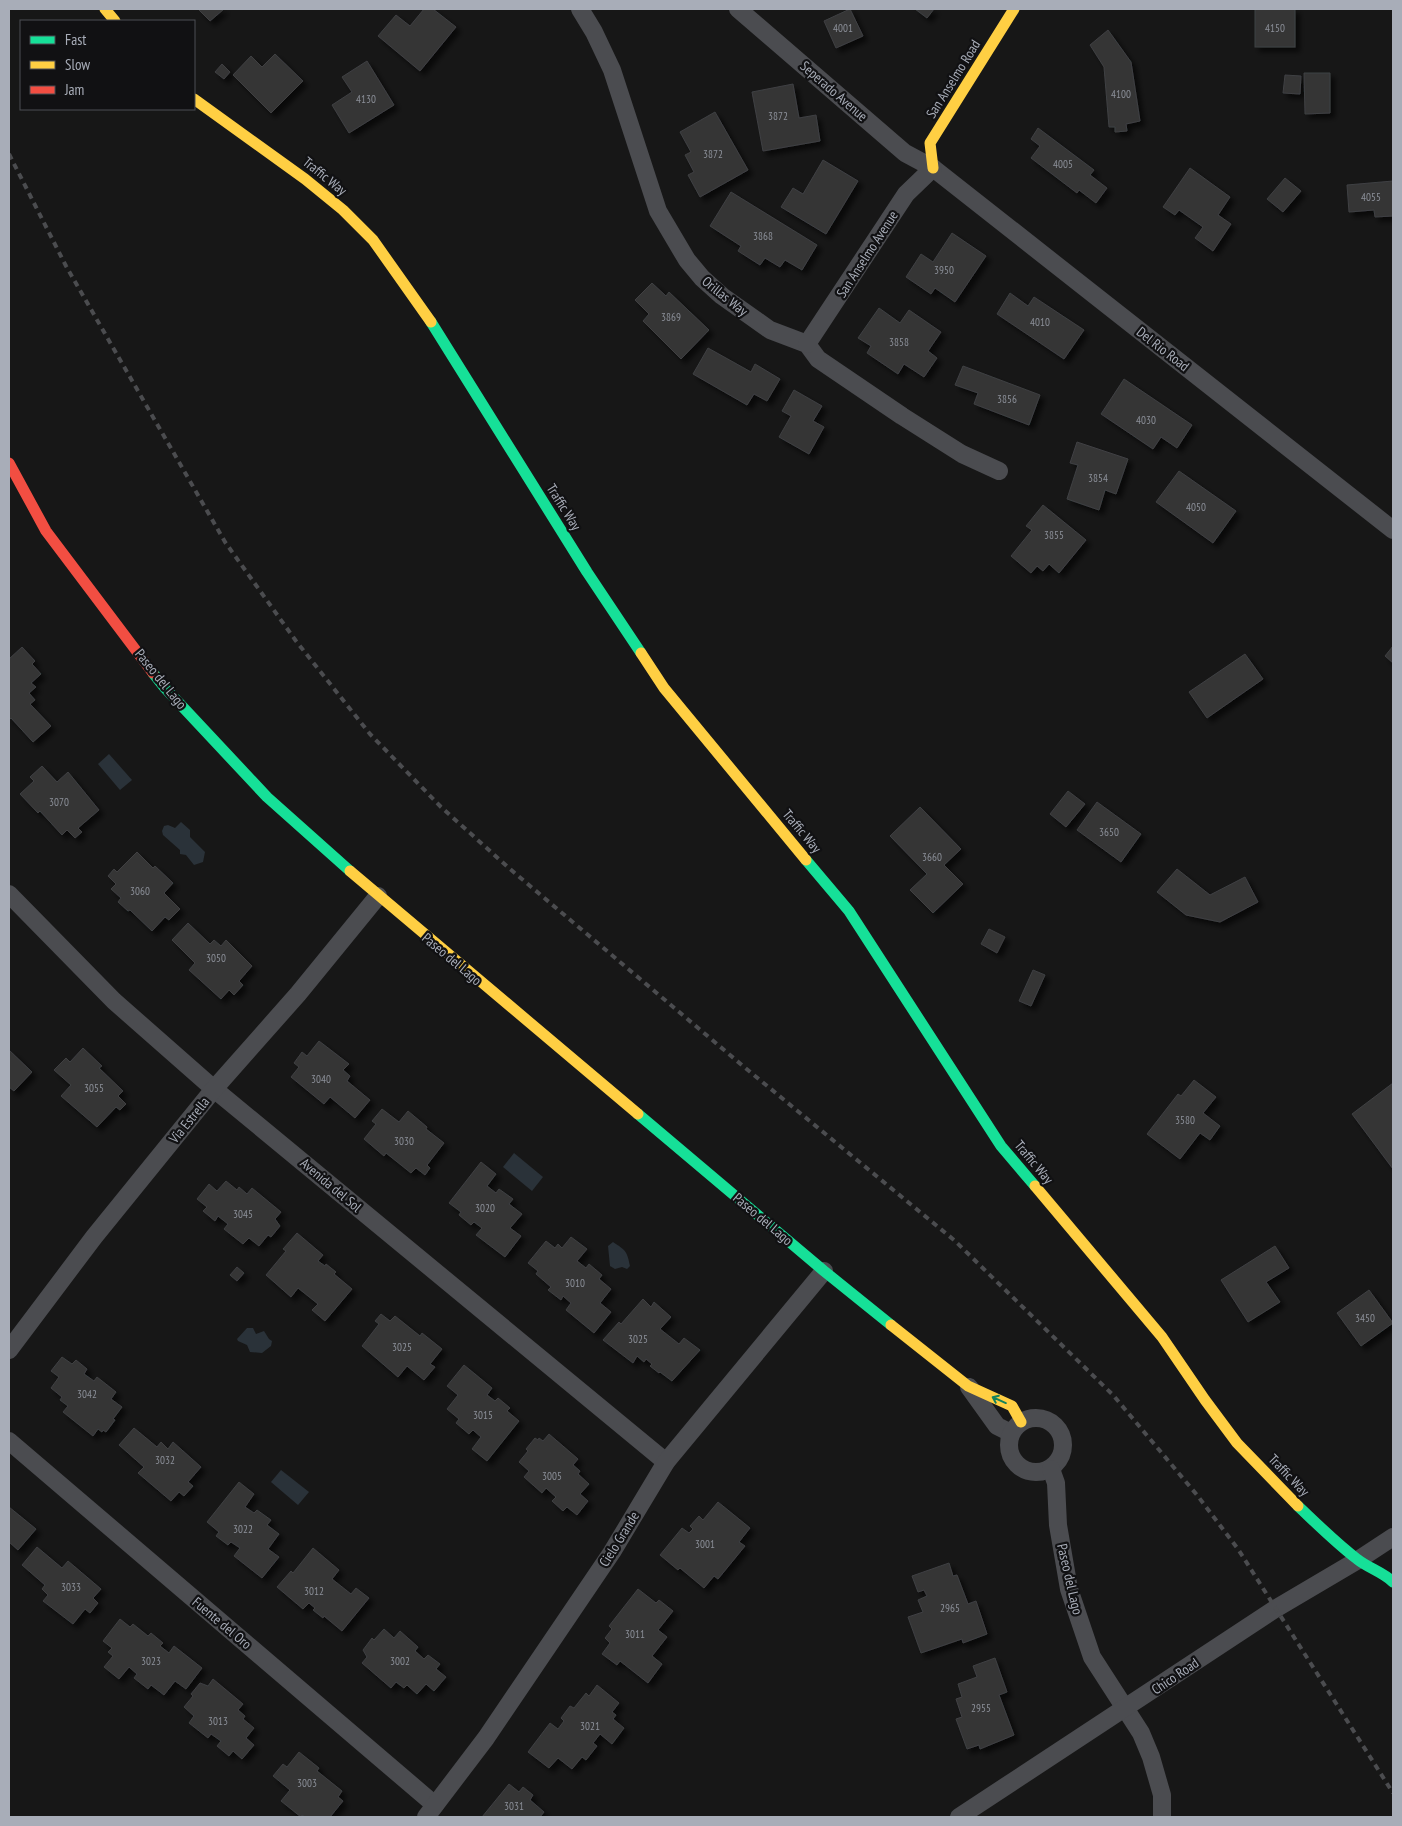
<svg xmlns="http://www.w3.org/2000/svg" width="1402" height="1826" font-family="'PT Sans Narrow',sans-serif">
	<defs>
		<filter id="shadow"><feDropShadow dx="4.5" dy="4.5" stdDeviation="2.5" flood-color="#0009"/></filter>
	</defs>
	<rect width="100%" height="100%" fill="#171717"/>
	<!-- water -->
	<g fill="#2a3239">
		<polygon points="109,754 132,780 120,790 98,764"/>
		<polygon points="181,822 190,830 190,837 205,852 203,862 194,865 186,855 180,854 180,850 163,835 162,831 164,826 168,825 175,828"/>
		<polygon points="514,1153 543,1177 532,1191 503,1167"/>
		<path d="M613 1242C625 1250 627 1250 630 1266L627 1269 622 1267 615 1269 610 1266 608 1246Z"/>
		<polygon points="247,1328 253,1328 256,1334 264,1331 269,1339 272,1341 271,1346 262,1353 250,1352 247,1345 238,1341 237,1339"/>
		<polygon points="281,1470 309,1492 298,1505 271,1482"/>
	</g>
	<!-- building -->
	<g fill="#353536" stroke="#3f4043" filter="url(#shadow)">
		<polygon points="198,9 224,9 210,21"/>
		<polygon points="424,9 433,9 456,27 420,71 378,36 396,15 410,26"/>
		<polygon points="850,9 863,36 836,48 824,21"/>
		<polygon points="915,9 934,9 927,18"/>
		<rect x="1255" y="9" width="40" height="38"/>
		<polygon points="1108,30 1131,62 1140,121 1126,124 1127,131 1115,132 1115,127 1109,127 1104,67 1090,45"/>
		<polygon points="275,54 303,81 271,113 233,75 251,56 262,67"/>
		<polygon points="367,61 394,105 349,133 332,105 352,92 342,77"/>
		<polygon points="222,64 230,72 224,79 215,72"/>
		<polygon points="1304,73 1330,73 1330,113 1305,114"/>
		<polygon points="1285,75 1301,76 1300,94 1283,93"/>
		<polygon points="793,84 799,118 816,115 820,141 763,151 752,92"/>
		<polygon points="715,112 748,170 700,197 688,175 694,172 685,155 691,152 680,132"/>
		<polygon points="1038,128 1094,170 1090,175 1107,188 1096,203 1079,190 1077,193 1031,158 1040,146 1031,139"/>
		<polygon points="823,160 858,181 826,234 781,207 793,188 803,194"/>
		<polygon points="1190,168 1230,197 1218,215 1231,224 1213,251 1195,238 1203,227 1179,210 1175,215 1163,207"/>
		<polygon points="1285,178 1301,191 1283,212 1267,199"/>
		<polygon points="1393,181 1393,216 1375,217 1374,210 1349,212 1347,185"/>
		<polygon points="731,192 817,245 802,270 785,260 780,267 765,258 760,265 738,251 741,246 710,226"/>
		<polygon points="952,233 986,256 955,302 935,288 931,294 906,277 921,254 933,262"/>
		<polygon points="652,283 666,296 669,292 709,330 681,359 643,321 649,314 635,300"/>
		<polygon points="1010,293 1028,306 1034,297 1084,330 1064,359 997,314"/>
		<polygon points="879,308 900,323 909,310 941,332 928,351 937,358 924,377 904,364 898,374 867,353 871,346 858,338"/>
		<polygon points="708,348 751,372 755,364 780,379 767,401 754,394 747,405 693,374"/>
		<polygon points="963,366 1040,395 1029,425 974,404 978,393 955,385"/>
		<polygon points="1124,379 1192,425 1177,448 1161,437 1153,449 1101,414"/>
		<polygon points="794,390 822,406 813,421 824,427 809,454 779,437 791,416 782,411"/>
		<polygon points="1077,442 1128,459 1116,494 1105,490 1099,510 1067,499 1078,465 1070,463"/>
		<polygon points="1179,471 1236,511 1213,543 1156,502"/>
		<polygon points="1043,505 1086,540 1059,573 1049,564 1043,571 1037,566 1031,573 1011,556 1032,530 1026,526"/>
		<polygon points="1393,646 1393,663 1385,656"/>
		<polygon points="22,647 35,661 32,664 41,674 31,683 36,687 29,693 35,700 30,704 51,726 33,742 11,718 9,720 9,659"/>
		<polygon points="1245,654 1263,679 1207,718 1189,692"/>
		<polygon points="42,766 57,782 68,772 99,810 78,828 82,832 75,838 67,830 62,835 40,811 38,813 20,794 34,781 30,777"/>
		<polygon points="1068,791 1085,804 1066,827 1050,814"/>
		<polygon points="1097,802 1141,834 1121,862 1077,830"/>
		<polygon points="920,807 961,849 944,865 963,884 933,913 910,890 927,874 890,836"/>
		<polygon points="137,852 153,868 155,866 173,883 164,893 180,909 169,920 165,917 152,931 130,910 128,911 118,902 121,898 111,889 116,884 108,876 114,869 117,872"/>
		<polygon points="1177,869 1210,895 1245,877 1258,902 1220,922 1186,915 1157,892"/>
		<polygon points="188,923 210,944 214,940 221,946 226,940 252,966 239,981 243,985 234,995 229,990 221,999 189,970 195,963 172,940"/>
		<polygon points="989,929 1005,937 997,953 981,944"/>
		<polygon points="1033,970 1045,975 1031,1006 1019,1001"/>
		<polygon points="319,1041 349,1064 343,1070 350,1076 347,1081 370,1100 355,1118 330,1097 324,1104 291,1077 299,1067 294,1063 302,1052 307,1056"/>
		<polygon points="83,1048 102,1066 99,1068 123,1091 118,1096 126,1104 120,1110 116,1107 97,1127 61,1096 71,1085 54,1070 66,1058 70,1062"/>
		<polygon points="9,1050 32,1072 14,1091 9,1087"/>
		<polygon points="1194,1080 1216,1097 1203,1113 1220,1126 1210,1140 1200,1133 1180,1159 1147,1134 1178,1094 1181,1096"/>
		<polygon points="1393,1083 1393,1169 1352,1114"/>
		<polygon points="382,1109 399,1122 408,1111 427,1127 426,1129 444,1143 427,1165 430,1168 425,1175 416,1168 411,1173 386,1153 384,1156 364,1139 376,1124 372,1121"/>
		<polygon points="481,1162 496,1174 487,1186 496,1193 499,1189 513,1199 509,1204 522,1214 510,1228 521,1236 505,1257 476,1235 482,1228 474,1222 471,1225 459,1215 461,1212 449,1203"/>
		<polygon points="226,1181 237,1190 239,1187 247,1194 252,1188 281,1212 275,1219 280,1226 271,1237 268,1235 259,1246 249,1238 243,1244 224,1229 228,1224 218,1216 215,1221 203,1211 207,1207 197,1199 209,1184 217,1191"/>
		<polygon points="297,1233 323,1255 318,1261 325,1266 326,1264 336,1272 334,1274 352,1289 325,1321 312,1310 318,1304 298,1288 291,1297 266,1275 286,1251 283,1249"/>
		<polygon points="571,1237 587,1249 577,1261 586,1268 589,1264 602,1275 599,1279 611,1289 600,1303 611,1312 594,1333 566,1310 571,1303 563,1296 561,1300 548,1290 551,1287 536,1274 538,1271 528,1263 546,1241 555,1248 558,1244 562,1248"/>
		<polygon points="1275,1246 1289,1268 1266,1282 1280,1302 1248,1322 1221,1280"/>
		<polygon points="237,1267 244,1273 237,1281 230,1275"/>
		<polygon points="1369,1290 1393,1323 1361,1346 1337,1313"/>
		<polygon points="643,1299 651,1307 654,1302 671,1317 660,1329 679,1344 684,1338 700,1350 672,1381 660,1372 659,1373 650,1366 652,1364 646,1359 644,1362 637,1356 633,1363 603,1340 619,1322 621,1324"/>
		<polygon points="381,1314 390,1321 395,1316 420,1336 422,1333 442,1349 430,1364 435,1367 424,1380 407,1366 398,1377 362,1346 379,1324 375,1321"/>
		<polygon points="62,1357 72,1364 76,1360 87,1369 84,1374 94,1381 97,1377 116,1392 111,1399 122,1407 113,1419 115,1420 106,1432 103,1430 102,1432 98,1429 93,1436 63,1412 68,1406 60,1400 62,1397 51,1388 59,1377 51,1371"/>
		<polygon points="464,1365 492,1388 487,1395 495,1401 498,1398 510,1408 507,1411 519,1421 487,1461 472,1449 481,1437 473,1430 469,1434 456,1423 459,1419 447,1409 458,1395 447,1386"/>
		<polygon points="134,1428 157,1447 161,1442 168,1449 173,1442 201,1467 188,1482 193,1486 184,1496 179,1492 171,1501 138,1473 144,1467 119,1445"/>
		<polygon points="549,1434 578,1459 573,1465 580,1471 578,1474 589,1484 580,1494 588,1501 577,1515 567,1507 563,1511 552,1501 556,1497 546,1488 542,1493 524,1477 529,1471 519,1462 528,1451 526,1449 535,1438 538,1440 539,1438 543,1441"/>
		<polygon points="239,1482 254,1494 245,1507 254,1513 257,1510 271,1520 267,1525 279,1534 268,1549 279,1557 262,1578 234,1556 240,1548 231,1542 228,1545 216,1536 219,1532 207,1522"/>
		<polygon points="718,1502 750,1528 739,1542 745,1546 718,1579 714,1576 704,1588 680,1568 678,1570 660,1555 682,1528 689,1533 693,1529 690,1526 699,1516 703,1520"/>
		<polygon points="9,1507 36,1529 18,1550 9,1542"/>
		<polygon points="37,1547 62,1568 68,1561 101,1589 93,1598 98,1603 90,1613 85,1609 73,1624 43,1601 48,1595 42,1589 45,1585 22,1565"/>
		<polygon points="313,1548 339,1570 332,1579 351,1594 356,1588 369,1598 342,1631 324,1616 323,1618 313,1610 315,1608 309,1603 303,1609 277,1587 291,1571 293,1573"/>
		<polygon points="949,1563 953,1576 957,1575 968,1604 976,1601 987,1634 963,1643 962,1639 921,1653 908,1617 923,1612 918,1600 927,1596 924,1590 918,1592 912,1576"/>
		<polygon points="638,1589 656,1603 659,1600 673,1611 658,1630 667,1637 652,1656 662,1664 648,1683 620,1661 617,1665 602,1654 610,1643 605,1638 612,1629 609,1626"/>
		<polygon points="120,1619 130,1627 133,1624 148,1636 151,1633 163,1643 160,1646 169,1653 174,1646 202,1668 186,1689 175,1681 164,1695 151,1685 148,1689 134,1678 137,1674 129,1667 119,1679 104,1667 113,1656 108,1652 112,1648 103,1641"/>
		<polygon points="384,1629 394,1638 400,1631 418,1647 415,1651 424,1659 428,1655 440,1664 436,1669 446,1677 434,1691 426,1684 417,1694 407,1685 404,1688 396,1682 391,1688 362,1663 367,1657 363,1650 372,1638 374,1640"/>
		<polygon points="995,1658 1007,1692 999,1695 1014,1735 980,1749 979,1745 967,1749 956,1719 962,1717 956,1699 962,1697 958,1684 977,1677 973,1666"/>
		<polygon points="213,1679 243,1704 238,1710 245,1716 243,1719 254,1728 246,1738 254,1745 242,1759 233,1751 229,1756 217,1746 221,1741 211,1734 208,1738 189,1723 194,1716 184,1707 193,1696 191,1694 200,1683 208,1686"/>
		<polygon points="597,1685 619,1703 612,1712 616,1715 613,1719 624,1728 612,1744 600,1734 593,1743 597,1746 586,1760 582,1757 572,1769 558,1758 549,1768 528,1752 550,1723 558,1729 564,1721 561,1718 570,1706 574,1708 586,1693 589,1696"/>
		<polygon points="299,1752 319,1768 317,1771 342,1791 338,1797 343,1801 330,1817 305,1817 302,1815 301,1817 281,1801 290,1790 273,1776 283,1764 287,1767"/>
		<polygon points="509,1784 519,1792 523,1787 533,1795 530,1800 544,1812 540,1817 482,1817"/>
	</g>
	<g fill="none" stroke-linecap="round" stroke-linejoin="round">
		<!-- street -->
		<g stroke="#4b4c50" stroke-width="18">
			<polyline points="580,9 594,32 612,70 658,211 687,260 702,278 722,296 770,330 807,344 818,359 902,416 962,454 999,471"/>
			<polyline points="738,9 905,153 933,168 1393,530"/>
			<polyline points="807,344 906,194 933,168"/>
			<polyline points="9,894 114,1001 214,1089 666,1462"/>
			<polyline points="9,1350 94,1237 214,1089 298,994 378,896"/>
			<polyline points="969,1387 997,1426 1011,1433"/>
			<circle cx="1036" cy="1445" r="27"/>
			<polyline points="9,1441 435,1805"/>
			<polyline points="1051,1469 1056,1483 1058,1525 1069,1589 1092,1657 1141,1733 1151,1757 1162,1795 1162,1817"/>
			<polyline points="426,1817 486,1738 612,1552 666,1462 824,1271"/>
			<polyline points="959,1817 1275,1609 1358,1560 1393,1537"/>
		</g>
		<!-- fast -->
		<g stroke="#16e098" stroke-width="11">
			<polyline points="431,322 587,572 641,653"/>
			<polyline points="153,673 165,688 267,797 350,871"/>
			<polyline points="806,860 849,911 1001,1146 1035,1186"/>
			<polyline points="638,1114 824,1271 891,1325"/>
			<path d="M1298 1506C1317 1524 1336 1543 1357 1559 1368 1568 1383 1572 1393 1582"/>
		</g>
		<!-- slow -->
		<g stroke="#ffcf43" stroke-width="11">
			<polyline points="105,9 115,21"/>
			<polyline points="194,99 305,179 343,210 373,240 431,322"/>
			<polyline points="933,168 930,143 1014,9"/>
			<polyline points="641,653 664,688 806,860"/>
			<polyline points="350,871 638,1114"/>
			<polyline points="1035,1186 1162,1337 1205,1400 1237,1443 1298,1506"/>
			<polyline points="891,1325 968,1386 1012,1406 1021,1422"/>
		</g>
		<!-- jam -->
		<polyline stroke="#f24e42" stroke-width="11" points="9,463 46,531 153,673"/>
		<!-- rail -->
		<polyline stroke="#4b4c4f" stroke-width="4" stroke-dasharray="6 5" stroke-linecap="butt" points="9,154 66,266 225,542 296,641 370,734 441,807 510,869 743,1066 954,1240 1113,1395 1197,1495 1238,1549 1393,1793"/>
	</g>
	<!-- one-way arrows -->
	<defs><path id="oneway-shaft" d="M-6 0H5M1.5-3L5.5 0L1.5 3" fill="none" stroke-width="1.6" stroke-linecap="round" stroke-linejoin="round" transform="scale(1.25)"/></defs>
	<use stroke="#14835c" href="#oneway-shaft" transform="translate(999 1400) rotate(-156)"/>
	<g text-anchor="middle" stroke-width="4.5" stroke-linejoin="round" paint-order="stroke">
		<!-- number labels -->
		<g font-size="11" fill="#8b8f98">
			<text x="843" y="32">4001</text>
			<text x="1275" y="32">4150</text>
			<text x="1121" y="98">4100</text>
			<text x="366" y="103">4130</text>
			<text x="778" y="120">3872</text>
			<text x="713" y="158">3872</text>
			<text x="1063" y="168">4005</text>
			<text x="1371" y="201">4055</text>
			<text x="763" y="240">3868</text>
			<text x="944" y="274">3950</text>
			<text x="671" y="321">3869</text>
			<text x="1040" y="326">4010</text>
			<text x="899" y="346">3858</text>
			<text x="1007" y="403">3856</text>
			<text x="1146" y="424">4030</text>
			<text x="1098" y="482">3854</text>
			<text x="1196" y="511">4050</text>
			<text x="1054" y="539">3855</text>
			<text x="59" y="806">3070</text>
			<text x="1109" y="836">3650</text>
			<text x="932" y="861">3660</text>
			<text x="140" y="895">3060</text>
			<text x="216" y="962">3050</text>
			<text x="321" y="1083">3040</text>
			<text x="94" y="1092">3055</text>
			<text x="1185" y="1124">3580</text>
			<text x="404" y="1145">3030</text>
			<text x="485" y="1212">3020</text>
			<text x="243" y="1218">3045</text>
			<text x="575" y="1287">3010</text>
			<text x="1365" y="1322">3450</text>
			<text x="638" y="1343">3025</text>
			<text x="402" y="1351">3025</text>
			<text x="87" y="1398">3042</text>
			<text x="483" y="1419">3015</text>
			<text x="165" y="1464">3032</text>
			<text x="552" y="1480">3005</text>
			<text x="243" y="1533">3022</text>
			<text x="705" y="1548">3001</text>
			<text x="71" y="1591">3033</text>
			<text x="314" y="1595">3012</text>
			<text x="950" y="1612">2965</text>
			<text x="635" y="1638">3011</text>
			<text x="151" y="1665">3023</text>
			<text x="400" y="1665">3002</text>
			<text x="981" y="1712">2955</text>
			<text x="218" y="1725">3013</text>
			<text x="590" y="1730">3021</text>
			<text x="307" y="1787">3003</text>
			<text x="514" y="1810">3031</text>
		</g>
		<!-- street labels -->
		<g font-size="14" fill="#a8adb8" stroke="#111113">
			<text transform="translate(953 79) rotate(-58)" y="5">San Anselmo Road</text>
			<text transform="translate(834 91) rotate(41)" y="5">Seperado Avenue</text>
			<text transform="translate(325 176) rotate(39)" y="5">Traffic Way</text>
			<text transform="translate(867 254) rotate(-57)" y="5">San Anselmo Avenue</text>
			<text transform="translate(725 296) rotate(39)" y="5">Orillas Way</text>
			<text transform="translate(1163 349) rotate(38)" y="5">Del Rio Road</text>
			<text transform="translate(564 507) rotate(58)" y="5">Traffic Way</text>
			<text transform="translate(161 679) rotate(51)" y="5">Paseo del Lago</text>
			<text transform="translate(802 831) rotate(50)" y="5">Traffic Way</text>
			<text transform="translate(452 959) rotate(40)" y="5">Paseo del Lago</text>
			<text transform="translate(189 1120) rotate(-51)" y="5">Via Estrella</text>
			<text transform="translate(1034 1162) rotate(50)" y="5">Traffic Way</text>
			<text transform="translate(331 1185) rotate(40)" y="5">Avenida del Sol</text>
			<text transform="translate(763 1219) rotate(40)" y="5">Paseo del Lago</text>
			<text transform="translate(1289 1475) rotate(46)" y="5">Traffic Way</text>
			<text transform="translate(619 1539) rotate(-58)" y="5">Cielo Grande</text>
			<text transform="translate(1070 1579) rotate(77)" y="5">Paseo del Lago</text>
			<text transform="translate(222 1623) rotate(40)" y="5">Fuente del Oro</text>
			<text transform="translate(1175 1676) rotate(-34)" y="5">Chico Road</text>
		</g>
	</g>
	<!-- border -->
	<rect width="1402" height="1826" fill="none" stroke="#a8adb8" stroke-width="20"/>
	<!-- legend -->
	<rect x="20" y="20" width="175" height="90" fill="#111113" stroke="#4d4f55"/>
	<rect x="30" y="36" width="25" height="8" fill="#16e098" stroke="#4d4f55"/>
	<text x="65" y="45" font-size="15" fill="#a8adb8">Fast</text>
	<rect x="30" y="61" width="25" height="8" fill="#ffcf43" stroke="#4d4f55"/>
	<text x="65" y="70" font-size="15" fill="#a8adb8">Slow</text>
	<rect x="30" y="86" width="25" height="8" fill="#f24e42" stroke="#4d4f55"/>
	<text x="65" y="95" font-size="15" fill="#a8adb8">Jam</text>
</svg>
